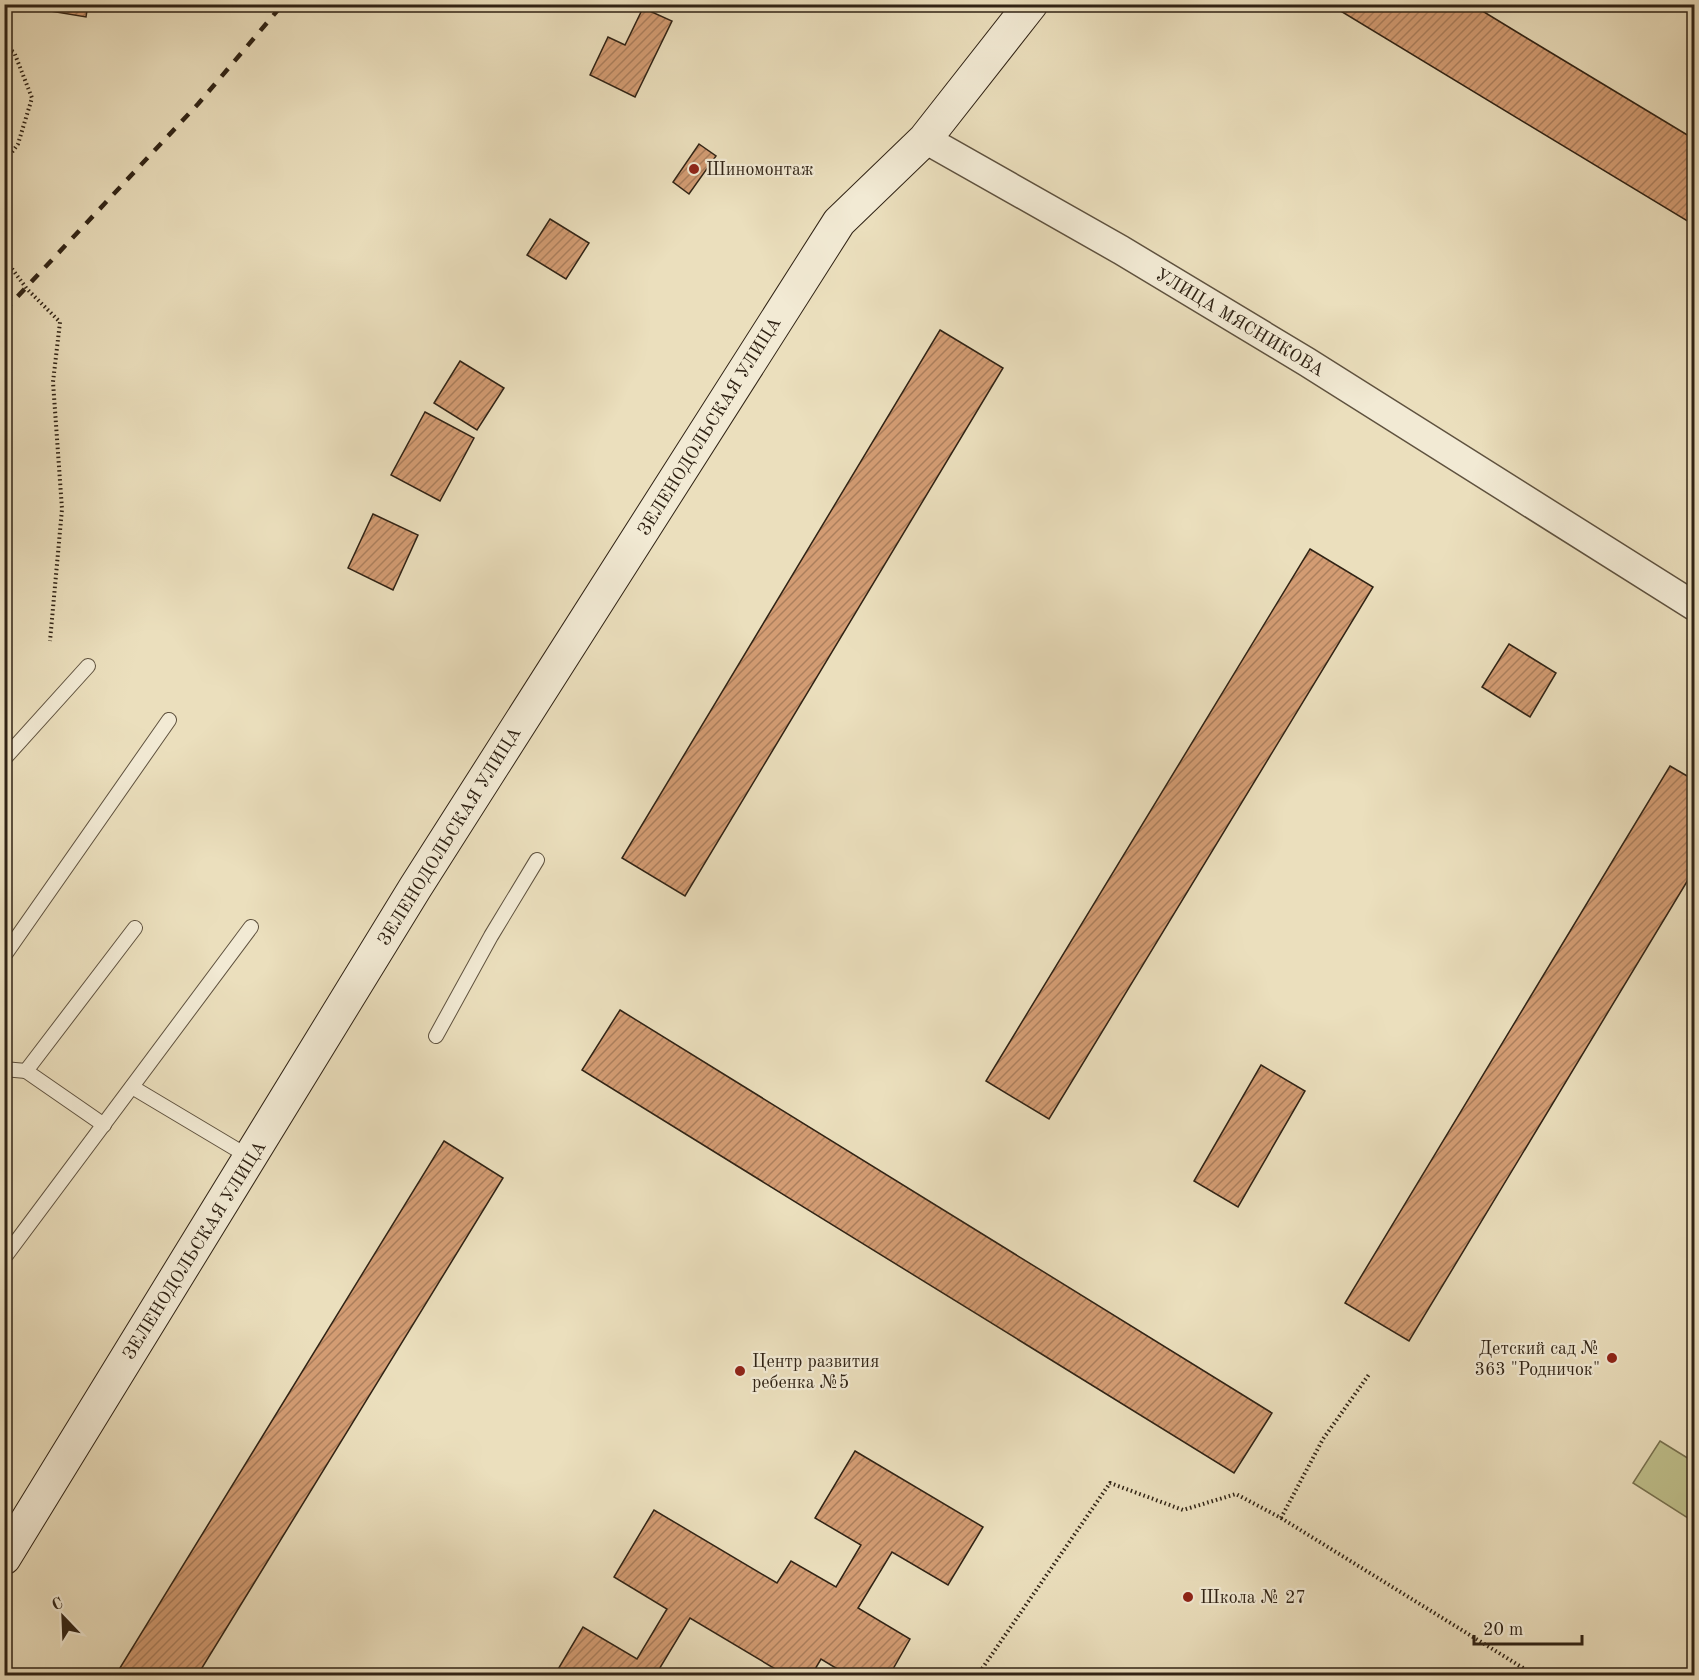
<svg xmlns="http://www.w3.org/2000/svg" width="1699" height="1680" font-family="'Old Standard TT',serif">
	<defs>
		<pattern id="building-hatch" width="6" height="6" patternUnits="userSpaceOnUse" patternTransform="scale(1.5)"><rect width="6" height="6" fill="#d39c73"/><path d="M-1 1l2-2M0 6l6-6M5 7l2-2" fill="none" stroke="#ac7f5d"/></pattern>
	</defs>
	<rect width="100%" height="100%" fill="#ebdfbd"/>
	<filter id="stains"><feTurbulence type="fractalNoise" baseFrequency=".00333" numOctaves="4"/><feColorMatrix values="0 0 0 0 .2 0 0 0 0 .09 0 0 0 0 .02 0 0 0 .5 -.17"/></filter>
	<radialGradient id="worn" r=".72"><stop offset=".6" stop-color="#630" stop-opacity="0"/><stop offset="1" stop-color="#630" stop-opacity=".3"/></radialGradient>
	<!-- green -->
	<polygon fill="#bfc08c" stroke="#787250" stroke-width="1.5" points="1660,1441 1694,1462 1694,1522 1633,1483"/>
	<!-- building -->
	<g fill="url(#building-hatch)" stroke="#302315" stroke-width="1.5">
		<polygon points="8,4 88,4 86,17"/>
		<polygon points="1329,4 1471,4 1525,37 1694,139 1694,225"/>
		<polygon points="643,8 672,21 635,97 590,75 608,37 625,45"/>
		<polygon points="699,144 716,156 689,194 673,182"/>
		<polygon points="550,219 589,243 566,279 527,255"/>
		<polygon points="940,330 1003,368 685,896 622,858"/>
		<polygon points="460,361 504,388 477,430 434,403"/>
		<polygon points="425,412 474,438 440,501 391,475"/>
		<polygon points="373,514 418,535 393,590 348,568"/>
		<polygon points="1310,549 1373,587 1049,1119 986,1081"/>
		<polygon points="1509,644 1556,673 1530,717 1482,687"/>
		<polygon points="1670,766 1694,780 1694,870 1409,1341 1345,1303"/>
		<polygon points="620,1010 1272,1413 1234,1473 582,1070"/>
		<polygon points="1261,1065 1305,1091 1238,1207 1194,1181"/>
		<polygon points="444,1141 503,1178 197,1676 115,1676"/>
		<polygon points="855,1451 983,1527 948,1585 892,1552 858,1608 910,1639 889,1676 849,1676 821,1659 811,1676 787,1676 690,1618 655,1676 554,1676 583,1627 637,1659 667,1609 614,1577 654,1510 777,1583 791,1561 836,1587 861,1545 815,1518"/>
	</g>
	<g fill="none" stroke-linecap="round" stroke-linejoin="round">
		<!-- lane casing -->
		<g stroke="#5f523f" stroke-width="16">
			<g id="lane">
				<polyline points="4,759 88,666"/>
				<polyline points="4,956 169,720"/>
				<polyline points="436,1036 491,936 537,860"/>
				<polyline points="4,1069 26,1071 135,928"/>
				<polyline points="26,1071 104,1125"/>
				<polyline points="132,1087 251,1158"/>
				<polyline points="4,1258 251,927"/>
			</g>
		</g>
		<!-- street casing -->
		<g stroke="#5f523f" stroke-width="31">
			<polyline id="street" points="925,139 1121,250 1307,362 1694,606"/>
		</g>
		<!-- secondary casing -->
		<g stroke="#302315" stroke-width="35">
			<polyline id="secondary" points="4,1558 415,888 839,222 925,139 1031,4"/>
		</g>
		<!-- path -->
		<g stroke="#302315" stroke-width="4" stroke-dasharray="1.5 3" stroke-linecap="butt">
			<polyline points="4,47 14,52 32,98 18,144 4,163"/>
			<polyline points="4,258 27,289 60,322 53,382 62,509 50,641"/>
			<polyline points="1281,1518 1536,1676"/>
			<polyline points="977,1676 1110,1483 1183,1510 1236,1494 1281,1518 1323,1439 1370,1373"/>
		</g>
		<!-- lane -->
		<use href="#lane" stroke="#f2ead4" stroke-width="14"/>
		<!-- street -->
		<use href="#street" stroke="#f2ead4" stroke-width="28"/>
		<!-- secondary -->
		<use href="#secondary" stroke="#f2ead4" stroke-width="33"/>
		<!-- rail -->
		<polyline stroke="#302315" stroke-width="4.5" stroke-dasharray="10 10" stroke-linecap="butt" points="4,311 198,104 283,4"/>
	</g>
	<!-- markers -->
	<g fill="#8f2418" stroke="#f2ead4" stroke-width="2">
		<circle cx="694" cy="169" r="6"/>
		<circle cx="1612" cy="1358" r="6"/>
		<circle cx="740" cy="1371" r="6"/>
		<circle cx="1188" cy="1597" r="6"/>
	</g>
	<g text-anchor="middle" stroke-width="4.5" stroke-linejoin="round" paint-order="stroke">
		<!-- poi labels -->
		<g font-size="18" fill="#302315" stroke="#f2ead4" text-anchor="start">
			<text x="706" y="175">Шиномонтаж</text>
			<text x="1600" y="1354" text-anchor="end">Детский сад №<tspan x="1600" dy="21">363 "Родничок"</tspan></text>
			<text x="752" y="1367">Центр развития<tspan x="752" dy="21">ребенка №5</tspan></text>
			<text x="1200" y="1603">Школа № 27</text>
		</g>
		<!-- street labels -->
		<g font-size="18" fill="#302315" stroke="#f2ead4">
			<text transform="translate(1240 322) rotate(31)" y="6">УЛИЦА МЯСНИКОВА</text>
			<text transform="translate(709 426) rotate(-58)" y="6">ЗЕЛЕНОДОЛЬСКАЯ УЛИЦА</text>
			<text transform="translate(449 836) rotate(-58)" y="6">ЗЕЛЕНОДОЛЬСКАЯ УЛИЦА</text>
			<text transform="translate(194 1250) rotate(-58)" y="6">ЗЕЛЕНОДОЛЬСКАЯ УЛИЦА</text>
		</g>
	</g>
	<!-- margin -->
	<rect width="1699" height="1680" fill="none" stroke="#ebdfbd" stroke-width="24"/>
	<rect x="6" y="6" width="1687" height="1668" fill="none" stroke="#302315" stroke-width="3"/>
	<rect x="12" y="12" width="1675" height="1656" fill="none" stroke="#302315" stroke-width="1.5"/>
	<!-- north arrow -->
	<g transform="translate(63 1617) rotate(337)" stroke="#f2ead4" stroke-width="4.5" paint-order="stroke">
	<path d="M0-4.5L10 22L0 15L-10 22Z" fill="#302315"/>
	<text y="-9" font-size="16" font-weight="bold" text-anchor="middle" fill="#302315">С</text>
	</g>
	<!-- scale -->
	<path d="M1474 1635v9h108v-9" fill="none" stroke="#302315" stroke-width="3"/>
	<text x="1483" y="1635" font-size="18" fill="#302315" stroke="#f2ead4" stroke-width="4.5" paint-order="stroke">20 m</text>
	<rect width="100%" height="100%" filter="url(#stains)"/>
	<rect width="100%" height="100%" fill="url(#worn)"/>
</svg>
